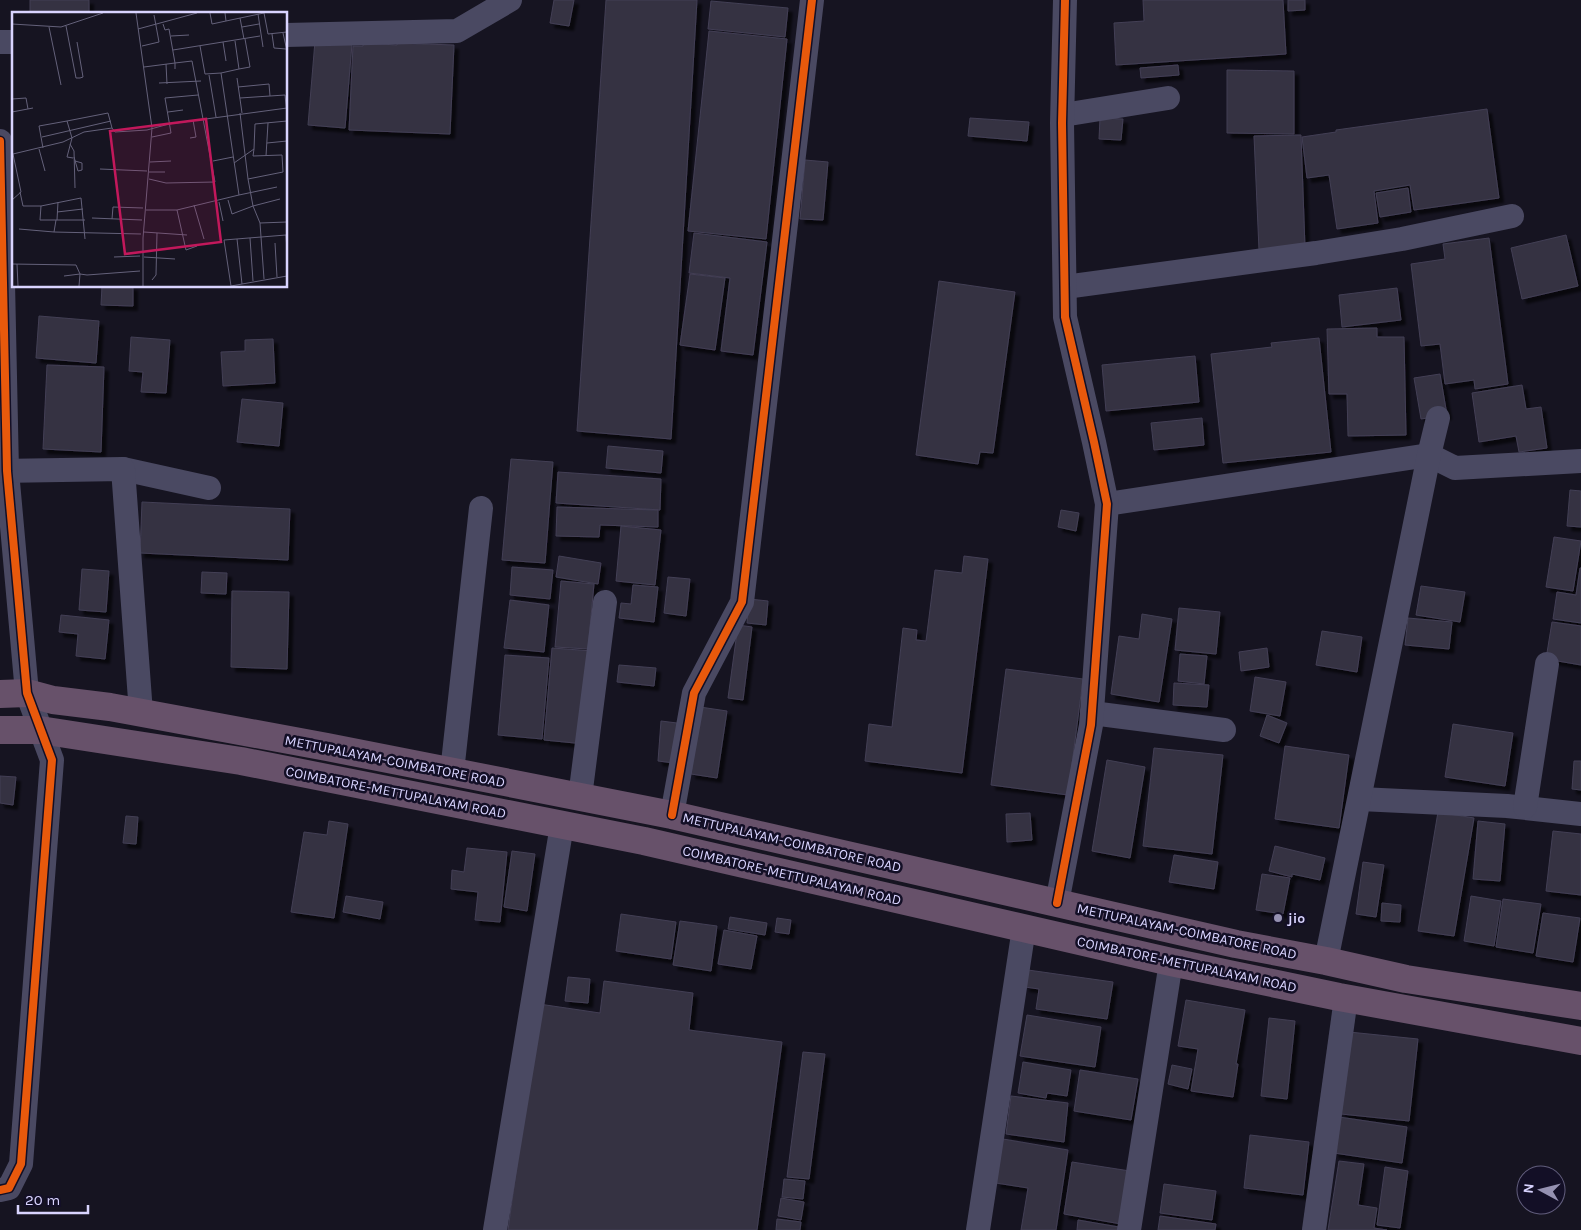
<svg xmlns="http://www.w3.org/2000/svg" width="1581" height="1230" font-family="Karla,sans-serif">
	<defs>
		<filter id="shadow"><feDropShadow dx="4.5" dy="4.5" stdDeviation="1" flood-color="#0009"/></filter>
	</defs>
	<rect width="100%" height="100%" fill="#161421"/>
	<!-- building -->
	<g fill="#343243" stroke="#433f54" filter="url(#shadow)">
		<rect x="30" y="0" width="59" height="14"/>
		<polygon points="554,0 574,0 569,26 550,23"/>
		<polygon points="606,0 697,0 671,439 577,431"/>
		<polygon points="1143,0 1283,0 1286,54 1116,65 1114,23 1144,21"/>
		<polygon points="1288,0 1305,0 1305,10 1288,11"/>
		<polygon points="711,1 788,8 785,37 708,29"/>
		<polygon points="709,31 787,39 766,239 688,231"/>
		<polygon points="315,41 352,44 345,128 308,125"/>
		<polygon points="363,43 397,45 397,43 454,45 450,134 349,130 353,46 363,46"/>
		<polygon points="1178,65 1179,75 1141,78 1140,68"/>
		<polygon points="1227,70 1294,71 1294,134 1227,133"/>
		<polygon points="1487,109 1499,198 1414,210 1410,185 1374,191 1378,223 1337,229 1329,175 1307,178 1302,137 1336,132 1336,130"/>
		<polygon points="970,118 1029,122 1027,141 968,136"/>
		<polygon points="1100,118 1123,119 1121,140 1099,139"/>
		<polygon points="1301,135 1305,248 1259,250 1254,136"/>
		<polygon points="805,160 828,162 823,220 800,219"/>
		<polygon points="1408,188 1411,212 1380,217 1376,193"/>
		<polygon points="694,233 767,242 753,355 721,351 730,278 689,273"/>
		<polygon points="1566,235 1578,286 1522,299 1511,248"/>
		<polygon points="1489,238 1508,384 1475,389 1474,380 1445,384 1440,344 1421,346 1411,264 1445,259 1443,244"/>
		<polygon points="690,274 725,278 715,350 680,345"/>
		<polygon points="939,281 1015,292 993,453 980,452 978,464 916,455"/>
		<polygon points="102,286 133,286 133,306 101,305"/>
		<polygon points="1397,288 1401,320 1342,327 1339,295"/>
		<polygon points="39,316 99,321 96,363 36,358"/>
		<polygon points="1377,328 1377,337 1404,337 1406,435 1348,436 1347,394 1329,394 1327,329"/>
		<polygon points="131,337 170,340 166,393 141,392 143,372 129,371"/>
		<polygon points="1319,338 1331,452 1223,463 1211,354 1272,347 1271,343"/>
		<polygon points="273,339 275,383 223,386 221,352 245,351 245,340"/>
		<polygon points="1195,356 1199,402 1106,411 1102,365"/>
		<polygon points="47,365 104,367 101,452 43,449"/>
		<polygon points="1440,374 1447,415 1421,419 1414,378"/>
		<polygon points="1522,385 1526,409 1541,407 1547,448 1519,452 1516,436 1479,442 1472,393"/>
		<polygon points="242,399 283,403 279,446 237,442"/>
		<polygon points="1202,418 1204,445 1154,450 1151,423"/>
		<polygon points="608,446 663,451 661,473 606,468"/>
		<polygon points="511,459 553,462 545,563 502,560"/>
		<polygon points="558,472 661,479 660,510 556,503"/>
		<polygon points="1570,490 1581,491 1581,527 1567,526"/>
		<polygon points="142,502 290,509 288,560 140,553"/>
		<polygon points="557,507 658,510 658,527 600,525 599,537 556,536"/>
		<polygon points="1061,510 1079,513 1076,531 1058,527"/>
		<polygon points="621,526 661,530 655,585 616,581"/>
		<polygon points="1554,537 1581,541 1573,591 1546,587"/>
		<polygon points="559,556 601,563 598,584 556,577"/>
		<polygon points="964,556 988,559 962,773 865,761 869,724 892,727 903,628 917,630 916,640 926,641 935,570 962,573"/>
		<polygon points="512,567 553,570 550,599 510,595"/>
		<polygon points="1580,568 1581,568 1581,623 1553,619 1557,592 1576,595"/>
		<polygon points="82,569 109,571 106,612 79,610"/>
		<polygon points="202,572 227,573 226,594 201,593"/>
		<polygon points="668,577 690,579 686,616 664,613"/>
		<polygon points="561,581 594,584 588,649 555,647"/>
		<polygon points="633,585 658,587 654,622 619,618 621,603 631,604"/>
		<polygon points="1421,586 1465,592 1460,622 1416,615"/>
		<polygon points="232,591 289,592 287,669 231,667"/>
		<polygon points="749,599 768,601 766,625 747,623"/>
		<polygon points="510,600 549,605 544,652 504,648"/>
		<polygon points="1179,608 1220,612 1216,654 1175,650"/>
		<polygon points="1142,614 1172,619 1159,702 1111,694 1119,636 1139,639"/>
		<polygon points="61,615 109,620 105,659 76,656 78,634 59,632"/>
		<polygon points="1408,618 1452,622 1449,649 1405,645"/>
		<polygon points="1552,622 1581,626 1581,665 1546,659"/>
		<polygon points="738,625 752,627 743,700 728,698"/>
		<polygon points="1322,631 1362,637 1357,672 1316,665"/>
		<polygon points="552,648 593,651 585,744 544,740"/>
		<polygon points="1267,648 1269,667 1241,671 1239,652"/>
		<polygon points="1180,654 1207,656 1204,684 1178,681"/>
		<polygon points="505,655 549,658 542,739 498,735"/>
		<polygon points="619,665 656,668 654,686 617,682"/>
		<polygon points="1006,669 1083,679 1068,795 991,785"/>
		<polygon points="1255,677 1286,682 1280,716 1250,711"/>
		<polygon points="1174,683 1209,685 1207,707 1173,705"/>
		<polygon points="700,707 727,711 717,778 691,774"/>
		<polygon points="1267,715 1287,723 1279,743 1260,736"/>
		<polygon points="661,721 677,723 674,763 658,761"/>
		<polygon points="1453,724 1513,733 1505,786 1445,777"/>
		<polygon points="1285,746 1349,755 1339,828 1275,819"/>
		<polygon points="1154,748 1223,755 1212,854 1143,846"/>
		<polygon points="1107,760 1145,767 1130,858 1092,851"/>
		<polygon points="1574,761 1581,761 1581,790 1572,789"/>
		<polygon points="0,776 16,777 13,805 0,803"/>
		<polygon points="1438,812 1474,818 1454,936 1418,931"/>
		<polygon points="1030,813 1032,840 1007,842 1006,814"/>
		<polygon points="126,816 138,817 136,844 123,843"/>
		<polygon points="329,821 348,824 334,918 291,912 304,832 327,835"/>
		<polygon points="1478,821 1505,824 1500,881 1473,879"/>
		<polygon points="1553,831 1581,834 1581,895 1546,891"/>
		<polygon points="1275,846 1325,858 1320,880 1292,874 1292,877 1269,871"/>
		<polygon points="467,848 507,852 500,922 475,920 478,892 451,889 452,870 464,872"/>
		<polygon points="512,851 535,854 527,911 504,907"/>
		<polygon points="1174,855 1218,862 1214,889 1169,882"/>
		<polygon points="1363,862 1384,865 1376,917 1356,914"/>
		<polygon points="1262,874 1290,878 1283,914 1256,910"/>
		<polygon points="346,896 383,902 380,919 343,912"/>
		<polygon points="1471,896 1501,901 1494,946 1464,941"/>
		<polygon points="1503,899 1541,904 1533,953 1496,947"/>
		<polygon points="1382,903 1401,905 1400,922 1381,921"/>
		<polygon points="1543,913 1580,918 1573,962 1536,956"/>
		<polygon points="621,914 676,922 671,959 616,951"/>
		<polygon points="730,917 767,923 765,935 728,929"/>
		<polygon points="777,918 791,920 789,934 775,932"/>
		<polygon points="680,921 717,926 711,971 673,965"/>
		<polygon points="724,930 757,936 751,969 718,964"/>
		<polygon points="1028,970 1113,982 1107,1019 1036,1009 1039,989 1025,987"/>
		<polygon points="568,977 590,979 588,1003 565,1001"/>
		<polygon points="604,981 693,993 689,1030 782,1042 757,1230 508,1230 539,1004 600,1013"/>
		<polygon points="1186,1000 1245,1010 1236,1064 1238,1064 1233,1097 1191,1091 1198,1049 1178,1046"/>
		<polygon points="1027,1015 1101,1027 1095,1067 1020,1056"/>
		<polygon points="1269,1018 1295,1021 1287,1099 1261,1096"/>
		<polygon points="1349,1032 1418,1039 1409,1121 1341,1114"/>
		<polygon points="803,1052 825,1054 809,1179 787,1177"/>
		<polygon points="1023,1062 1071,1070 1067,1096 1047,1093 1046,1098 1018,1093"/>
		<polygon points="1172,1065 1192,1069 1188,1089 1168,1084"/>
		<polygon points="1080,1070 1138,1079 1131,1120 1074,1111"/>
		<polygon points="1011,1096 1068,1103 1064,1142 1006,1134"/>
		<polygon points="1339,1117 1407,1127 1402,1163 1334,1153"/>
		<polygon points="1250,1135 1309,1142 1303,1195 1244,1188"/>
		<polygon points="1003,1139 1068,1150 1056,1230 1021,1230 1028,1188 996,1183"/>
		<polygon points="1339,1161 1364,1164 1358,1205 1377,1208 1374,1228 1387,1230 1328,1230"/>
		<polygon points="1072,1162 1130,1171 1121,1224 1064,1214"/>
		<polygon points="1385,1167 1408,1171 1400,1228 1377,1225"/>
		<polygon points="784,1179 805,1181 803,1199 782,1197"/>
		<polygon points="1164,1184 1216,1191 1212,1220 1160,1213"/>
		<polygon points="781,1198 804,1202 801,1220 778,1216"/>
		<polygon points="1160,1216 1216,1224 1215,1230 1158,1230"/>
		<polygon points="777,1219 801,1222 800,1230 776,1230"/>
		<polygon points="1078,1220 1119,1227 1118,1230 1077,1230"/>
	</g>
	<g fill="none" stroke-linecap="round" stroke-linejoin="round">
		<!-- minor -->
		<g stroke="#4a4962" stroke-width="24">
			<polyline points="286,35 457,31 510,0"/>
			<polyline points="0,42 14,42"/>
			<polyline points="1063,115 1168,98"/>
			<polyline points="0,141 7,471 27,693 52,760 21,1164 9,1188 0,1190"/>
			<polyline points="1065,287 1316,253 1402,239 1512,216"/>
			<polyline points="123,469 209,488"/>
			<polyline points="0,471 123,469 141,713"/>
			<polyline points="1107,504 1429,455 1455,468 1581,461"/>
			<polyline points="1092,713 1224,730"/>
			<polyline points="452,772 481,508"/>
			<polyline points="580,797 605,602"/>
			<polyline points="1360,799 1507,806 1581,814"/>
			<polyline points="1525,807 1547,664"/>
			<polyline points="672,815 694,693 742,602 812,0"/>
			<polyline points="1057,903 1091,725 1107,504 1094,442 1065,317 1062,123 1065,0"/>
			<polyline points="1326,961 1429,455 1438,418"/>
			<polyline points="495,1230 562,825"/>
			<polyline points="978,1230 1024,928"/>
			<polyline points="1129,1230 1171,962"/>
			<polyline points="1314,1230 1346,998"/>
		</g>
		<!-- highway -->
		<g stroke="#67516a" stroke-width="28">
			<polyline points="0,694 27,693 53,700 110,707 327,747 672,815 1236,944 1326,961 1406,979 1581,1006"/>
			<polyline points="0,730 40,730 241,761 644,841 1171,962 1339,997 1581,1041"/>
		</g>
		<!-- cycleway casing -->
		<g stroke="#130f26" stroke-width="11">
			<g id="cycleway">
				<polyline points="0,141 7,471 27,693 52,760 21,1164 9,1188 0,1190"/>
				<polyline points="672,815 694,693 742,602 812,0"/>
				<polyline points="1057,903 1091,725 1107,504 1094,442 1065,317 1062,123 1065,0"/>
			</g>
		</g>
		<!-- cycleway -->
		<use href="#cycleway" stroke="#e8590c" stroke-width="8"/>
	</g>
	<!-- markers -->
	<circle fill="#9591b1" stroke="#130f26" stroke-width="2" cx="1278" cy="918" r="5"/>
	<g text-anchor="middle" stroke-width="5" stroke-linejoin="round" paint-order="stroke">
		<!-- street labels -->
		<g font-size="14" fill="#d9d4ff" stroke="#130f26">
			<text transform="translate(395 761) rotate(11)" y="5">METTUPALAYAM-COIMBATORE ROAD</text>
			<text transform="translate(396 792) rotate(11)" y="5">COIMBATORE-METTUPALAYAM ROAD</text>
			<text transform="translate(792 842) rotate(13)" y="5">METTUPALAYAM-COIMBATORE ROAD</text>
			<text transform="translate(792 875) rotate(13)" y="5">COIMBATORE-METTUPALAYAM ROAD</text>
			<text transform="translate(1187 931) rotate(12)" y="5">METTUPALAYAM-COIMBATORE ROAD</text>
			<text transform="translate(1187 964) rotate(12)" y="5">COIMBATORE-METTUPALAYAM ROAD</text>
		</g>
		<!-- poi labels -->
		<g font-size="14" font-weight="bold" fill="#d9d4ff" stroke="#130f26" text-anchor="start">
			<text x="1288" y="923">jio</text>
		</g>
	</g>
	<!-- overview -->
	<g transform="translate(12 12)">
		<rect width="275" height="275" fill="#161421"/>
		<path fill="none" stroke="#64617a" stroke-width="1" d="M124 1 140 116 131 226V274M198 1 200 12 214 9M213 1 214 9 252 1 256 22 275 20M246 2 251 35M228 6 232 27M0 12 49 15 91 1M54 14 64 66H68L71 65 65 30M37 15 49 73M230 15 247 12M126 17 185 1M271 21 275 39M260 22 262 36 274 37M159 24 177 23M211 30 214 49M130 34 147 30 142 3M188 34 193 62 209 61 227 57 223 29M161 38 248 24M154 52 155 72M132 55 163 51 157 17 153 18 151 12M227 57 238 55 233 27M197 63 204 105M225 66 230 101M147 71 189 69M226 75 257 72 258 84M228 86 273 83 275 103M0 87 14 86 16 97M0 100 21 96M156 100 171 98M228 101 236 167M55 109 96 101 100 116M30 125 99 109M140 125 159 121 153 86 186 83M178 126 184 125 181 108M255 131 275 129M58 132 62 139 63 176M31 136 27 114 55 109 60 126 55 145 61 146M27 137 33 159M242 137 243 112 275 109M254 144 256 111M62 145 66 159 70 158V151L63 149M201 149 221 145M138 150 159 149M222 151 242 137 241 144 270 143 271 160 236 167 241 194 268 187M88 157 135 159M137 160H153M137 167 154 171 203 170 180 49 163 51V57M8 180 11 194H29L28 208H44L42 220 129 222M227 183 265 175M0 188 9 180 1 142 51 130 72 120 100 116 103 120 135 118 157 112 275 96M216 188 220 202 241 194 248 211 252 267M207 190 211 209M182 193 192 227M29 194 69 186 73 227M134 198H165L227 183 209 61M165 198 174 238 185 234M45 200 71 197M80 206 130 208M100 207 101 195 131 196M44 208H73M45 208 46 190M248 211 275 210M7 217 42 220M132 220 175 223M238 226 241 269M225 227 230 272M263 231 265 265M102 245 128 244M132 245 163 247M0 252 64 253 68 262 75 263 128 259M5 252 6 274M52 264 68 262 67 274M140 268 144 263 145 221M219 274 212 228 274 223 275 239M219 274 275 264"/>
		<path fill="#c2185b" fill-opacity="0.15" stroke="#c2185b" stroke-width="2.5" d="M194 107 209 230 113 242 98 119Z"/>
		<rect width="275" height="275" fill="none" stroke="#d9d4ff" stroke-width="2.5"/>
	</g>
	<!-- north arrow -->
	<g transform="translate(1541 1190) rotate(277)"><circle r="24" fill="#130f26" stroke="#625e7d"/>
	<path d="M0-4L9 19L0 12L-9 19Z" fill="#9591b1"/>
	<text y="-8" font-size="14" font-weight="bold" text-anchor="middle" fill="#d9d4ff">N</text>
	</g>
	<!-- scale -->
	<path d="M18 1205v8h70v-8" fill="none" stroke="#d9d4ff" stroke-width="2.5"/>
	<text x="25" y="1205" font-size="15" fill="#d9d4ff" stroke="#130f26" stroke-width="4" paint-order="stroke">20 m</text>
</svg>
